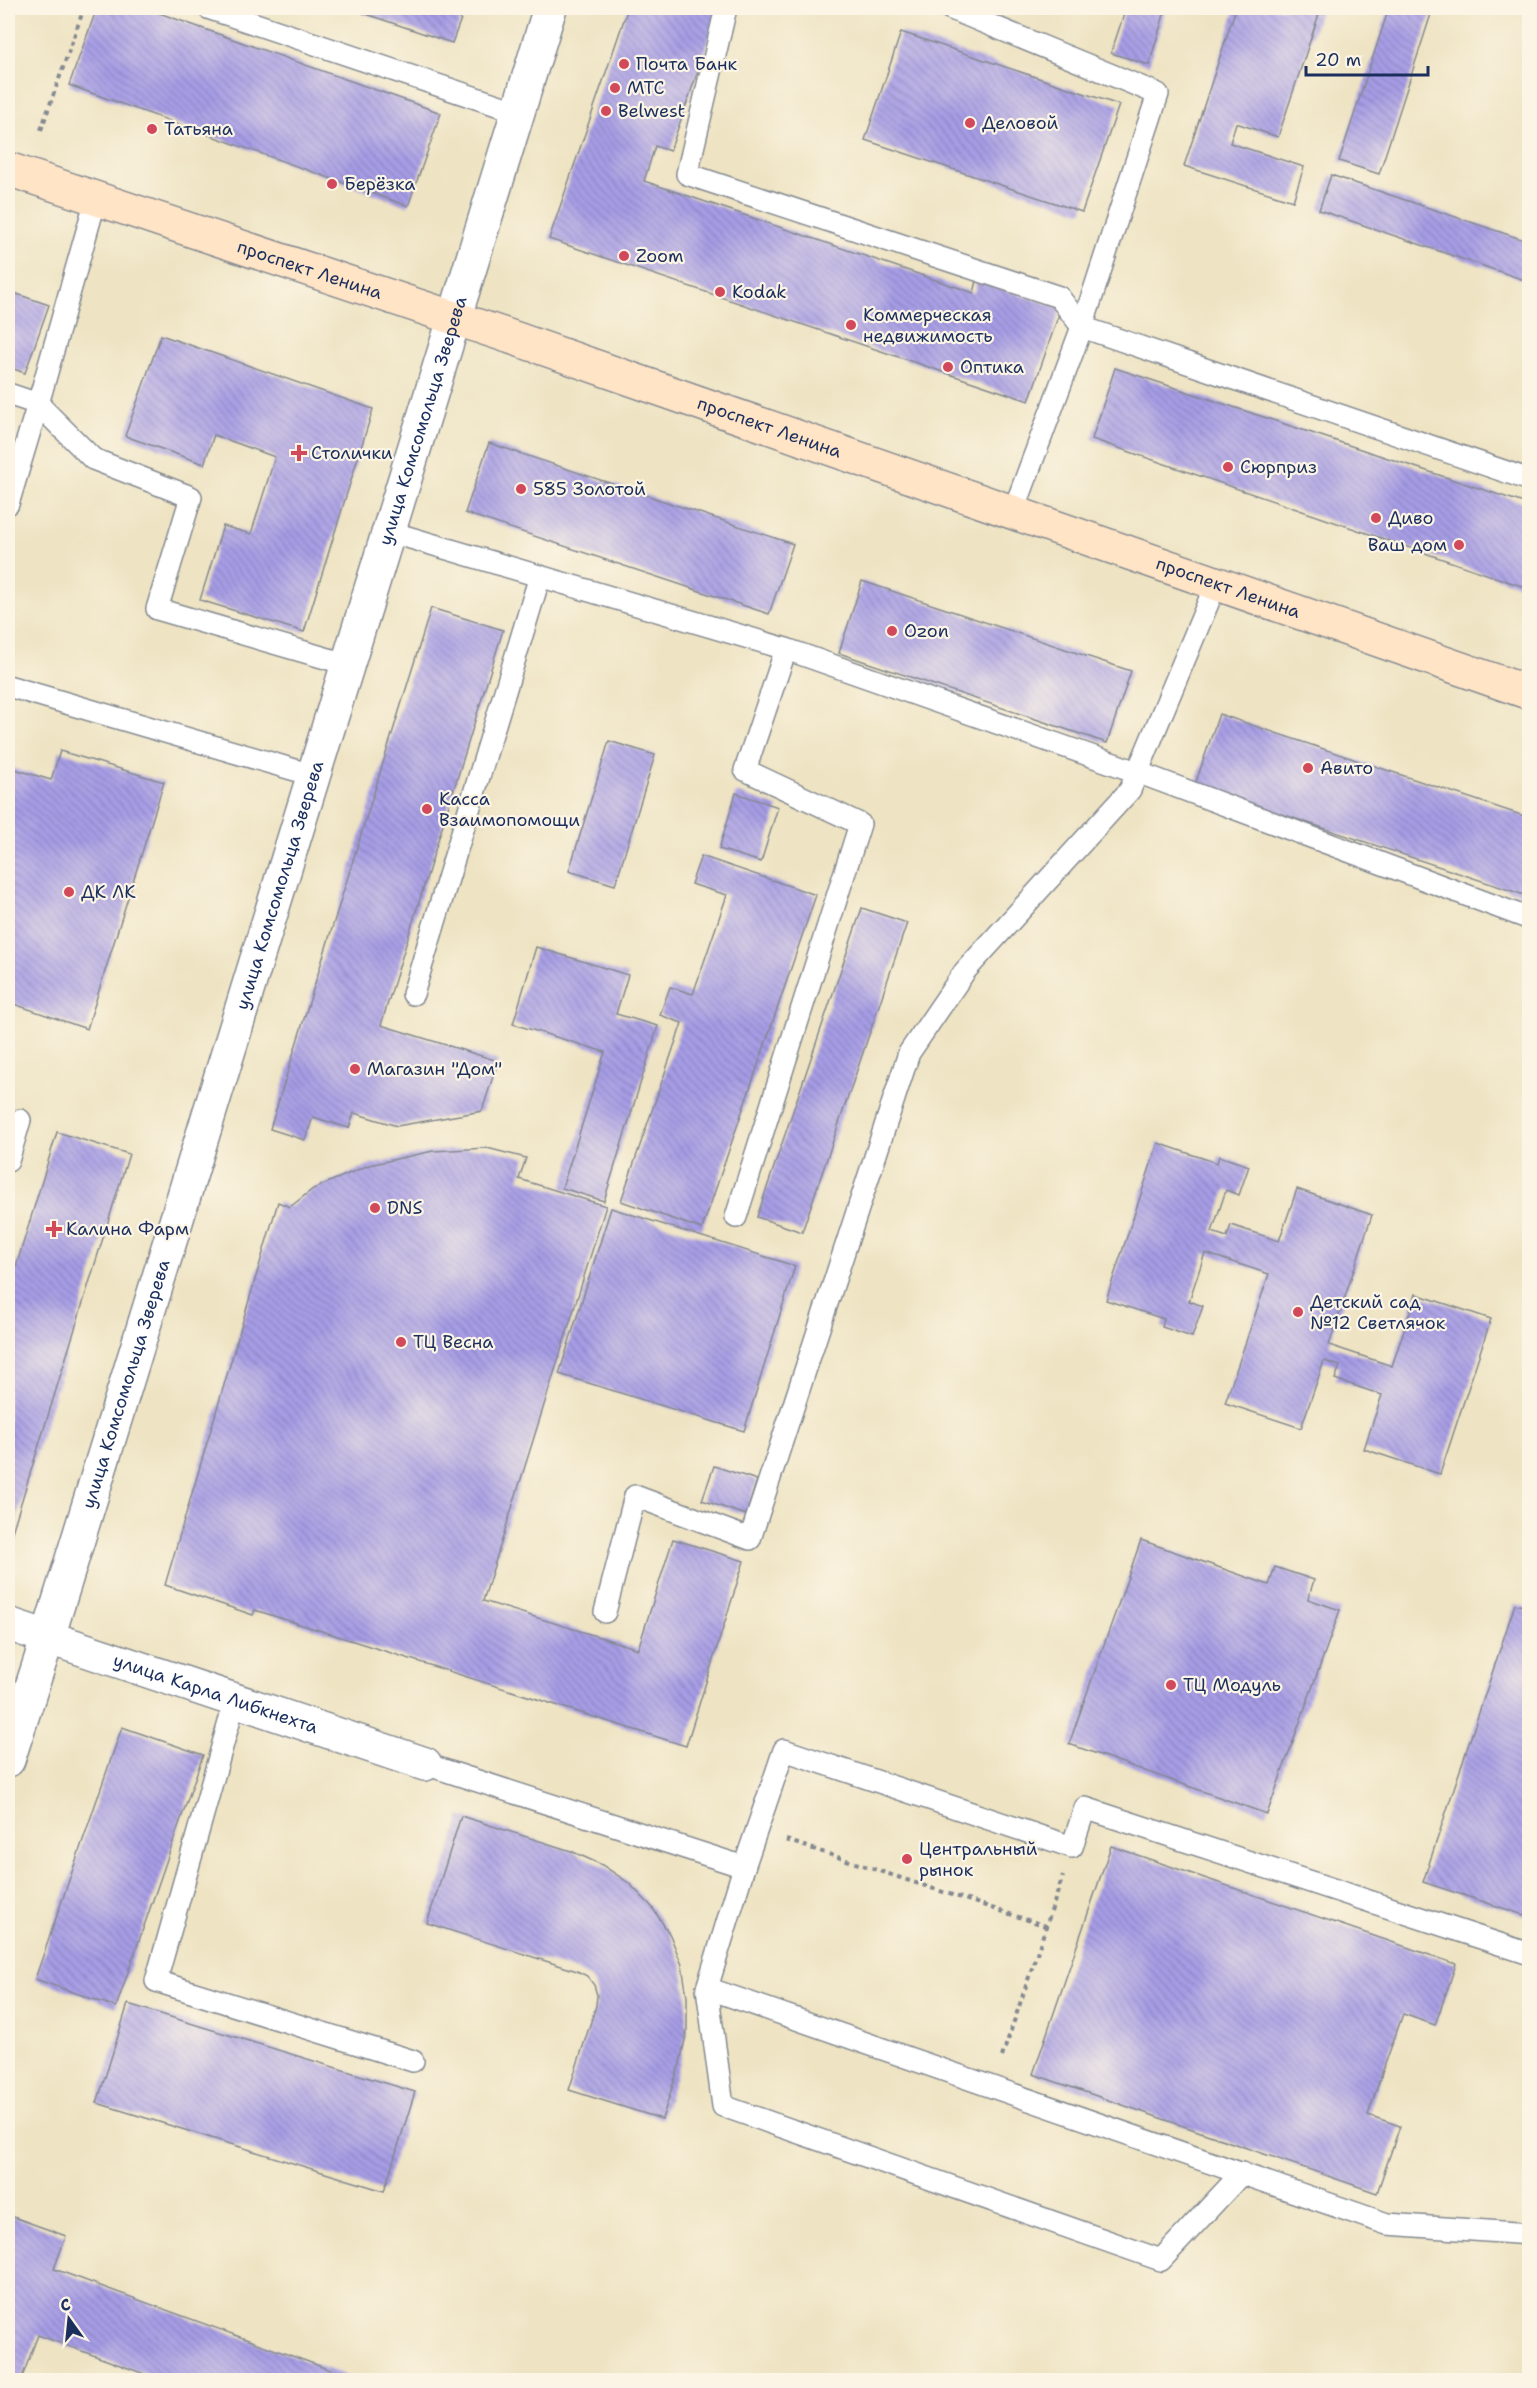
<svg xmlns="http://www.w3.org/2000/svg" width="1537" height="2388" font-family="'Shantell Sans',sans-serif">
	<defs>
		<pattern id="building-back-hatch" width="6" height="6" patternUnits="userSpaceOnUse" patternTransform="scale(1.5)"><rect width="6" height="6" fill="#a79de6"/><path d="M-1 5l2 2M0 0l6 6M5-1l2 2" fill="none" stroke="#8780be"/></pattern>
	</defs>
	<rect width="100%" height="100%" fill="#fcf5e5"/>
	<filter id="ink" filterUnits="userSpaceOnUse"><feTurbulence type="fractalNoise" baseFrequency=".0167" numOctaves="2"/><feDisplacementMap in="SourceGraphic" scale="12" xChannelSelector="R" yChannelSelector="G"/><feConvolveMatrix kernelMatrix="1 2 1 2 8 2 1 2 1" color-interpolation-filters="sRGB"/></filter>
	<filter id="wash" filterUnits="userSpaceOnUse"><feTurbulence type="fractalNoise" baseFrequency=".008" numOctaves="4" result="noise"/><feDisplacementMap in="SourceGraphic" scale="24" xChannelSelector="R" yChannelSelector="G"/><feGaussianBlur stdDeviation="1.35" result="paint"/><feColorMatrix in="noise" values="0 0 0 0 0 0 0 0 0 0 0 0 0 0 0 0 0 1.4 0 .05"/><feComposite in="paint" operator="in"/></filter>
	<g filter="url(#wash)">
		<rect width="100%" height="100%" fill="#eee3c2"/>
		<g id="blocks">
			<!-- building -->
			<g fill="url(#building-back-hatch)">
				<polygon points="97,8 145,8 441,113 408,206 69,85"/>
				<polygon points="365,8 465,8 452,43 363,13"/>
				<polygon points="628,8 720,8 670,151 655,146 644,181 974,293 977,281 1061,308 1029,401 549,239"/>
				<polygon points="1126,8 1166,8 1149,65 1111,53"/>
				<polygon points="1236,8 1321,8 1278,137 1236,123 1230,143 1304,167 1293,201 1184,166"/>
				<polygon points="1389,8 1433,8 1379,174 1339,161"/>
				<polygon points="901,32 1119,105 1082,212 865,140"/>
				<polygon points="1331,175 1530,242 1530,282 1319,210"/>
				<polygon points="8,291 49,305 25,373 8,367"/>
				<polygon points="161,335 373,409 304,632 200,600 223,526 251,534 275,457 214,435 204,464 125,436"/>
				<polygon points="1115,368 1530,505 1530,589 1092,439"/>
				<polygon points="489,443 793,544 769,614 465,513"/>
				<polygon points="862,581 1131,671 1107,743 839,653"/>
				<polygon points="431,608 503,630 381,1025 498,1061 482,1111 397,1126 354,1113 349,1128 313,1117 305,1140 270,1129"/>
				<polygon points="1219,714 1530,818 1530,897 1195,785"/>
				<polygon points="609,741 655,755 615,885 569,871"/>
				<polygon points="60,751 164,782 87,1029 8,1002 8,767 51,780"/>
				<polygon points="736,793 778,807 761,862 719,849"/>
				<polygon points="701,856 816,895 702,1229 621,1201 682,1023 660,1015 670,987 693,994 727,895 691,884"/>
				<polygon points="862,908 907,923 802,1232 757,1217"/>
				<polygon points="536,947 628,975 616,1014 658,1026 604,1201 562,1188 605,1052 513,1024"/>
				<polygon points="57,1132 129,1154 8,1545 8,1293"/>
				<polygon points="1158,1143 1217,1163 1219,1156 1249,1166 1239,1195 1226,1190 1212,1232 1227,1237 1231,1225 1279,1241 1297,1189 1372,1215 1329,1345 1392,1366 1416,1294 1491,1319 1440,1474 1364,1449 1382,1395 1335,1379 1340,1366 1324,1361 1301,1428 1225,1403 1269,1274 1205,1253 1189,1301 1203,1306 1192,1337 1162,1327 1164,1319 1106,1300"/>
				<polygon points="487,1148 526,1158 519,1179 606,1206 483,1601 638,1649 673,1539 744,1561 686,1746 255,1610 253,1615 165,1585 278,1202 290,1207 313,1189 369,1165 433,1151"/>
				<polygon points="611,1208 795,1266 744,1431 559,1374"/>
				<polygon points="714,1466 757,1480 746,1515 702,1500"/>
				<polygon points="1141,1540 1269,1585 1275,1567 1314,1580 1308,1599 1340,1610 1267,1814 1069,1744"/>
				<polygon points="1515,1604 1530,1608 1530,1917 1423,1882"/>
				<polygon points="122,1727 203,1755 116,2007 35,1979"/>
				<polygon points="461,1816 571,1851 602,1865 629,1883 652,1907 670,1935 682,1965 687,1997 687,2030 680,2063 662,2119 569,2090 596,2006 597,1995 594,1985 587,1976 577,1971 427,1923"/>
				<polygon points="1111,1846 1456,1964 1435,2025 1403,2014 1384,2067 1368,2115 1400,2126 1377,2193 1033,2074"/>
				<polygon points="128,2004 415,2092 384,2191 97,2103"/>
				<polygon points="8,2215 66,2236 54,2269 358,2380 161,2380 38,2335 21,2380 8,2380"/>
			</g>
		</g>
	</g>
	<g filter="url(#ink)">
		<use href="#blocks" fill-opacity="0" stroke="#848990" stroke-width="1.5"/>
		<g fill="none" stroke-linecap="round" stroke-linejoin="round">
			<!-- lane casing -->
			<g stroke="#848990" stroke-width="24">
				<g id="lane">
					<polyline points="208,8 518,112"/>
					<polyline points="726,8 687,174 1059,297 1082,327 1530,480"/>
					<polyline points="949,8 1158,94 1082,327 1013,513"/>
					<polyline points="8,394 38,404 93,459 191,497 157,609 346,664"/>
					<polyline points="8,504 38,404 96,199"/>
					<polyline points="387,531 786,649"/>
					<polyline points="8,686 312,775"/>
					<polyline points="413,994 540,576"/>
					<polyline points="8,1161 20,1120"/>
					<polyline points="736,1217 860,824 745,770 786,649 1137,772 1530,919"/>
					<polyline points="605,1612 635,1496 750,1539 909,1053 965,971 1130,790 1216,584"/>
					<polyline points="235,1701 156,1981 413,2061"/>
					<polyline points="425,1764 744,1867 707,1988 1387,2224 1530,2234"/>
					<polyline points="744,1867 784,1750 1072,1847 1085,1808 1530,1954"/>
					<polyline points="707,1988 723,2106 1161,2260 1242,2173"/>
				</g>
			</g>
			<!-- street casing -->
			<g stroke="#848990" stroke-width="36">
				<g id="street">
					<path id="s1" d="M8 1624 425 1764"/>
					<path id="s2" d="M8 1760 48 1637 550 8"/>
				</g>
			</g>
			<!-- secondary casing -->
			<g stroke="#848990" stroke-width="36">
				<g id="secondary">
					<path id="s3" d="M8 169 508 336 1530 693"/>
				</g>
			</g>
			<!-- path -->
			<g stroke="#848990" stroke-width="4" stroke-dasharray="4.5 4.5" stroke-linecap="butt">
				<polyline points="41,130 84,8"/>
				<polyline points="8,1581 13,1583"/>
				<polyline points="786,1840 1046,1926"/>
				<polyline points="1002,2057 1063,1876"/>
			</g>
			<!-- lane -->
			<use href="#lane" stroke="#fff" stroke-width="21"/>
			<!-- street -->
			<use href="#street" stroke="#fff" stroke-width="33"/>
			<!-- secondary -->
			<use href="#secondary" stroke="#ffe4c6" stroke-width="33"/>
		</g>
	</g>
	<!-- markers -->
	<g fill="#d1495b" stroke="#fcf5e5" stroke-width="2">
		<circle cx="624" cy="64" r="6"/>
		<circle cx="615" cy="88" r="6"/>
		<circle cx="606" cy="111" r="6"/>
		<circle cx="970" cy="123" r="6"/>
		<circle cx="152" cy="129" r="6"/>
		<circle cx="332" cy="184" r="6"/>
		<circle cx="624" cy="256" r="6"/>
		<circle cx="720" cy="292" r="6"/>
		<circle cx="851" cy="325" r="6"/>
		<circle cx="948" cy="367" r="6"/>
		<path d="M296 444h6v6h6v6h-6v6h-6v-6h-6v-6h6z"/>
		<circle cx="1228" cy="467" r="6"/>
		<circle cx="521" cy="489" r="6"/>
		<circle cx="1376" cy="518" r="6"/>
		<circle cx="1459" cy="545" r="6"/>
		<circle cx="892" cy="631" r="6"/>
		<circle cx="1308" cy="768" r="6"/>
		<circle cx="427" cy="809" r="6"/>
		<circle cx="69" cy="892" r="6"/>
		<circle cx="355" cy="1069" r="6"/>
		<circle cx="375" cy="1208" r="6"/>
		<path d="M51 1220h6v6h6v6h-6v6h-6v-6h-6v-6h6z"/>
		<circle cx="1298" cy="1312" r="6"/>
		<circle cx="401" cy="1342" r="6"/>
		<circle cx="1171" cy="1685" r="6"/>
		<circle cx="907" cy="1859" r="6"/>
	</g>
	<g text-anchor="middle" stroke-width="4.5" stroke-linejoin="round" paint-order="stroke">
		<!-- poi labels -->
		<g font-size="18" fill="#1b2f5e" stroke="#fcf5e5" text-anchor="start">
			<text x="636" y="70">Почта Банк</text>
			<text x="627" y="94">МТС</text>
			<text x="618" y="117">Belwest</text>
			<text x="982" y="129">Деловой</text>
			<text x="164" y="135">Татьяна</text>
			<text x="344" y="190">Берёзка</text>
			<text x="636" y="262">Zoom</text>
			<text x="732" y="298">Kodak</text>
			<text x="863" y="321">Коммерческая<tspan x="863" dy="21">недвижимость</tspan></text>
			<text x="960" y="373">Оптика</text>
			<text x="311" y="459">Столички</text>
			<text x="1240" y="473">Сюрприз</text>
			<text x="533" y="495">585 Золотой</text>
			<text x="1388" y="524">Диво</text>
			<text x="1447" y="551" text-anchor="end">Ваш дом</text>
			<text x="904" y="637">Ozon</text>
			<text x="1320" y="774">Авито</text>
			<text x="439" y="805">Касса<tspan x="439" dy="21">Взаимопомощи</tspan></text>
			<text x="81" y="898">ДК ЛК</text>
			<text x="367" y="1075">Магазин "Дом"</text>
			<text x="387" y="1214">DNS</text>
			<text x="66" y="1235">Калина Фарм</text>
			<text x="1310" y="1308">Детский сад<tspan x="1310" dy="21">№12 Светлячок</tspan></text>
			<text x="413" y="1348">ТЦ Весна</text>
			<text x="1183" y="1691">ТЦ Модуль</text>
			<text x="919" y="1855">Центральный<tspan x="919" dy="21">рынок</tspan></text>
		</g>
		<!-- street labels -->
		<g font-size="18" fill="#1b2f5e" stroke="#fcf5e5">
			<text dy="6" stroke="none"><textPath href="#s3" startOffset="318">проспект Ленина</textPath></text>
			<text dy="6" stroke="none"><textPath href="#s2" startOffset="1402">улица Комсомольца Зверева</textPath></text>
			<text dy="6" stroke="none"><textPath href="#s3" startOffset="804">проспект Ленина</textPath></text>
			<text dy="6" stroke="none"><textPath href="#s3" startOffset="1290">проспект Ленина</textPath></text>
			<text dy="6" stroke="none"><textPath href="#s2" startOffset="916">улица Комсомольца Зверева</textPath></text>
			<text dy="6" stroke="none"><textPath href="#s2" startOffset="394">улица Комсомольца Зверева</textPath></text>
			<text dy="6" stroke="none"><textPath href="#s1" startOffset="219">улица Карла Либкнехта</textPath></text>
		</g>
	</g>
	<!-- margin -->
	<rect width="1537" height="2388" fill="none" stroke="#fcf5e5" stroke-width="30"/>
	<!-- north arrow -->
	<g transform="translate(69 2319) rotate(345)" stroke="#fcf5e5" stroke-width="4.5" paint-order="stroke">
	<path d="M0-4.5L10 22L0 15L-10 22Z" fill="#1b2f5e"/>
	<text y="-9" font-size="16" font-weight="bold" text-anchor="middle" fill="#1b2f5e">С</text>
	</g>
	<!-- scale -->
	<path d="M1306 66v9h122v-9" fill="none" stroke="#1b2f5e" stroke-width="3"/>
	<text x="1315" y="66" font-size="18" fill="#1b2f5e" stroke="#fcf5e5" stroke-width="4.5" paint-order="stroke">20 m</text>
</svg>
